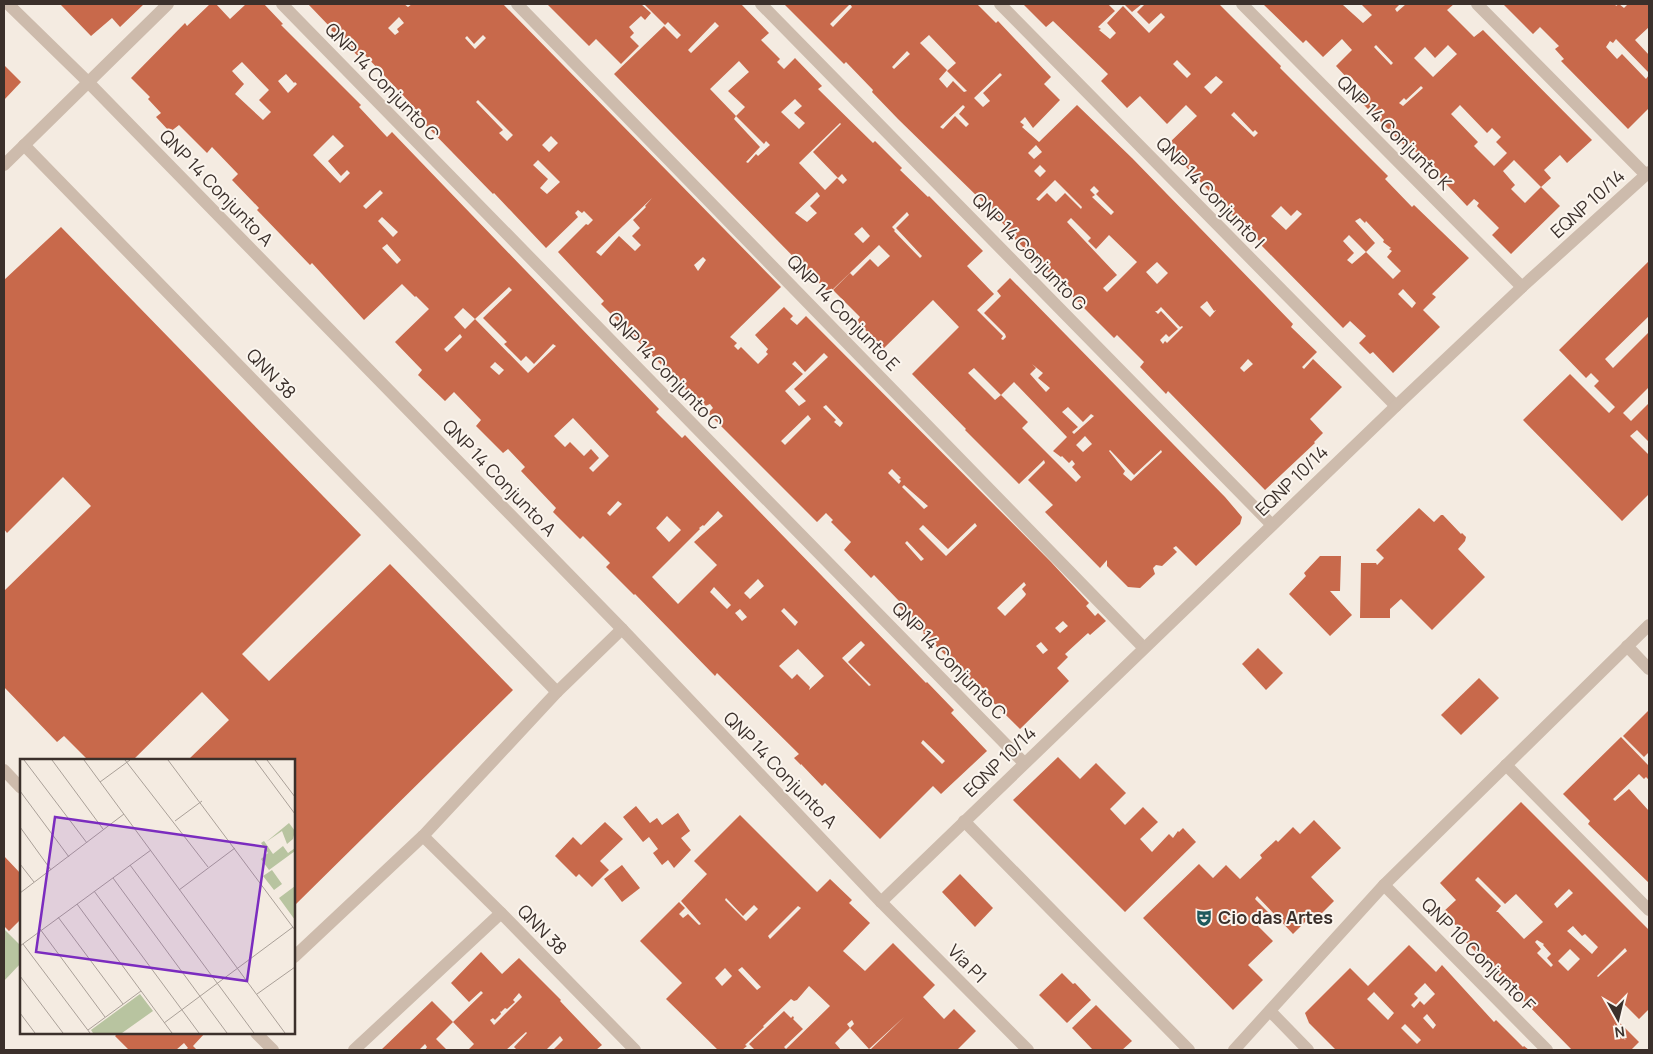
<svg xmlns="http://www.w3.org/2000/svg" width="1653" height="1054" font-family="Manrope,sans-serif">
	<rect width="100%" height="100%" fill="#f4ebe1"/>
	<!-- green -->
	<polygon fill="#b8c4a0" points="4,929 21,946 21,963 4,981"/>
	<!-- building -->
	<g fill="#c8694b" fill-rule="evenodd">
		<polygon points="60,4 144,4 120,27 112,18 91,36"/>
		<path d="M210 4H216L230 19 246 4H264L283 24 281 25 361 105 359 107 387 137 392 132 659 409 656 412 682 438 685 435 926 683 927 682 954 710 951 713 987 751 941 794 933 786 880 839 825 783 822 786 801 764V765L794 758 799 754 717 673 715 676 635 594 634 595 606 567 610 563 583 536 580 539 553 512 556 508 521 471 525 467 508 449 503 453 476 426 481 420 454 392 445 401 418 375 422 370 395 342 429 309 416 296 415 297 402 284 364 320 312 263 310 265 257 210 259 208 232 180 238 174 212 147 207 153 179 125 170 132 156 117 161 113 148 99 150 97 131 78 185 23 187 26ZM242 62 269 90 259 100 271 112 263 120 235 94 244 84 232 71ZM286 74 294 83 295 82 297 84 288 93 278 81ZM333 135 344 146 328 161 341 176 347 170 350 173 340 183 313 155ZM380 190 383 193 366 209 363 206ZM382 217 398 232 393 237 378 221ZM387 244 401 260 397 264 382 248ZM509 287 512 290 483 318 507 342 504 344 521 361 526 356 534 364 553 344 556 346 528 373 475 319ZM463 308 475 319 465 329 454 317ZM460 334 462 337 447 352 444 349ZM495 362 504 370 499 375 490 367ZM573 418 609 456 593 472 589 468 599 458 591 449 584 456 570 442 565 447 554 436ZM618 501 622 504 610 516 607 513ZM718 511 723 516 694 542 717 565 678 604 652 577 700 529 699 528 703 525 704 526ZM667 516 681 530 669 542 656 528ZM758 579 764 586 750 599 744 593ZM714 587 731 605 727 609 710 592ZM784 608 798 622 795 626 781 611ZM740 609 747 617 742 621 735 613ZM861 641 865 645 848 662 871 685 869 686 842 658ZM798 649 824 676 809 690 810 687 797 674 792 679 779 666ZM923 740 945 761 942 764 921 743Z"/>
		<path d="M308 4H404L408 7 412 4H503L781 287 730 337 737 343 734 346 738 350 741 347 758 364 768 354 766 352 768 349 755 335 784 307 793 316 790 319 797 325 806 316 1051 562 1089 603 1086 606 1095 616 1098 613 1106 621 1090 635 1088 633 1065 654 1068 657 1057 668 1069 681 1020 729 923 633 924 632 897 605 900 602 874 575 871 578 844 550 851 542 831 522 833 520 826 513 817 522 708 413 713 408 710 404 703 407 601 304 604 301 558 252 586 224 588 225 593 220 584 211 582 213 578 210 575 213 578 217 546 248 494 193 493 194 412 111 415 108 364 54 360 58 331 30 332 29ZM399 17 404 23 397 29 399 32 395 35 388 28ZM483 35 486 38 475 49 465 38 467 36 474 44ZM478 100 513 135 507 141 499 133 503 130 476 102ZM551 136 558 143 549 152 542 145ZM538 160 560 182 547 194 540 188 548 179 533 165ZM652 198 645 206 646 207 633 220 640 228 632 236 641 245 635 251 619 236 601 256 596 252ZM703 257 706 260 698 271 694 265ZM824 353 828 357 794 389 806 401 799 406 785 391 803 374 792 364 795 361 805 372ZM826 405 843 423 840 427 834 422 836 420 823 407ZM808 415 811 419 785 445 781 441ZM892 469 901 478 899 479 901 481 899 484 888 473ZM904 485 928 506 924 509 902 487ZM975 523 977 526 946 556 919 529 923 525 948 549ZM907 541 924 559 921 561 905 543ZM1024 582 1026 585 1022 589 1026 594 1025 596 1005 616 997 608ZM1063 621 1068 626 1060 633 1055 628ZM1041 642 1048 650 1043 654 1036 646Z"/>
		<polygon points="547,4 641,4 651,13 645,20 641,16 629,27 634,33 630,37 639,46 621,64 596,39 589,46"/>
		<path d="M644 4H741L769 33 761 40 780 59 777 62 784 69 795 58 822 86 818 89 873 143 875 141 902 168 900 170 928 197 929 196 983 251 967 266 994 294 977 310 1003 336 1001 339 1003 340 1006 337 1005 334 984 313 1001 296 997 291 1010 278 1225 497 1242 517 1240 524 1196 566 1176 546 1173 548 1177 552 1162 566 1156 565 1153 568 1155 574 1140 588 1128 587 1107 566V560L1100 568 1045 512 1053 505 1028 480 1045 463 1044 460 1019 484 965 430 966 429 912 374 959 327 933 300 883 349 857 321 860 317 833 290 850 273 853 276 870 259 878 267 890 256 879 245 829 293 614 74 664 26 677 39 681 35 668 22 665 25ZM715 22 719 26 691 53 688 50ZM739 61 749 72 728 91 745 107 736 116 764 144 766 141 770 145 758 156 756 154 748 163 746 162 760 147 734 119 736 116 710 89ZM795 99 802 106 794 113 805 123 799 129 781 112ZM840 123 841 124 813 152 838 178 842 174 847 180 843 184 837 178 825 190 799 163ZM817 192 820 196 810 206 817 213 807 222 795 213ZM907 212 909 215 896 228 922 256 920 258 894 231 895 230 892 227ZM862 227 870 236 863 243 854 234ZM1032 364 1043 373 1038 378 1050 388 1046 392 1030 374 1036 368ZM974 368 1001 395 995 400 968 373ZM1014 382 1067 437 1053 451 1061 457 1062 456 1069 463 1072 460 1075 464 1072 467 1081 477 1076 482 1022 428 1028 422 1001 395ZM1068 407 1083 422 1091 414 1094 416 1074 434 1072 432 1078 427 1062 412ZM1085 436 1092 444 1083 452 1076 445ZM1110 450 1134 475 1161 450 1162 452 1131 481 1123 474 1125 471 1109 451Z"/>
		<path d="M784 4H977L996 23 998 21 1051 77 1044 84 1060 100 1033 128 1025 117 1020 122 1024 125 1022 127 1039 142 1077 105 1132 158 1266 296 1293 324 1291 327 1317 352 1302 367 1304 369 1313 359 1342 387 1310 419 1323 433 1314 442 1315 443 1265 490 1168 391 1166 394 1140 367 1144 362 1117 335 1114 338 1005 229 1007 228 981 200 898 119 872 92 873 90 846 62 844 64ZM850 4 852 7 833 27 830 24ZM929 35 956 63 947 71 967 91 964 92 953 81 947 88 939 79 947 70 920 43ZM907 51 910 54 894 69 892 67ZM1000 73 1002 75 983 93 990 101 983 107 974 98ZM963 105 965 107 959 114 969 124 966 127 955 116 943 129 940 127ZM1036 145 1042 152 1034 159 1028 153ZM1040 165 1046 171 1040 177 1034 171ZM1055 180 1082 207 1081 209 1065 193 1056 202 1047 193 1039 201 1036 199ZM1094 186 1099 191 1096 194 1114 212 1111 215 1092 197 1095 195 1090 190ZM1071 218 1091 238 1088 241 1096 249 1109 235 1137 262 1107 292 1103 288 1117 275 1067 222ZM1157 262 1168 273 1157 284 1146 272ZM1207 301 1214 311 1216 310 1210 317 1200 307ZM1161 307 1180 327 1182 326 1183 327 1167 343 1165 341 1163 344 1160 340 1166 334 1169 337 1178 329 1161 311 1158 314 1155 311H1157ZM1248 359 1253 364 1244 372 1240 368Z"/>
		<path d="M1023 4H1108L1115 11 1098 27 1101 29 1099 30 1110 39 1116 33 1107 23 1123 6 1149 33 1165 17 1161 13 1149 24 1137 12 1145 4H1219L1281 66 1280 68 1388 176 1385 179 1412 207 1414 205 1469 258 1432 294 1436 297 1423 310 1440 327 1393 373 1373 352 1370 354 1359 343 1366 336 1350 321 1343 328 1261 245 1262 244 1237 217 1235 218 1166 146 1197 116 1186 105 1167 124 1140 96 1127 108 1101 81 1108 74 1053 21 1046 27ZM1177 60 1191 74 1187 78 1173 64ZM1216 76 1223 82 1211 94 1204 87ZM1234 112 1253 132 1255 130 1258 133 1254 137 1231 115ZM1281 206 1291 216 1297 210 1302 214 1286 230 1271 216ZM1360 218 1365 223 1366 221 1384 240 1383 242 1391 248 1389 249 1392 251 1387 257 1401 271 1393 279 1366 252 1352 264 1347 260 1354 253 1343 241 1349 235 1366 252 1375 243 1355 221ZM1403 289 1416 303 1412 308 1398 294Z"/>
		<polygon points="1124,4 1142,4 1132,12"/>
		<path d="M1263 4H1344L1343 5 1363 23 1372 15 1361 4H1400L1395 9 1397 12 1406 4H1454L1447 10 1474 37 1483 30 1592 140 1567 163 1560 155 1544 170 1551 178 1541 187 1514 160 1503 171 1515 185 1511 189 1525 203 1541 187 1560 206 1511 254 1492 235 1499 228 1477 206 1479 203 1474 199 1467 206 1414 150 1412 153 1357 98 1364 91 1350 76 1348 79 1336 66 1352 50 1342 39 1323 57 1306 40 1303 43ZM1376 45 1393 63 1391 65 1374 47ZM1448 45 1457 54 1433 77 1414 58 1425 47 1435 58ZM1421 86 1423 88 1403 106 1399 103 1404 98 1406 100ZM1460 105 1487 133 1492 128 1501 137 1496 142 1507 153 1494 166 1474 146 1478 142 1451 114Z"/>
		<polygon points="1503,4 1615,4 1616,6 1619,4 1624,8 1628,4 1649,4 1649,27 1635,40 1649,55 1649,73 1616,39 1613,43 1610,41 1606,47 1617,59 1622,54 1646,79 1649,75 1649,108 1628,129 1561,61 1564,59 1555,49 1559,46 1540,27 1533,34"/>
		<polygon points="4,65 21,82 4,100"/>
		<polygon points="61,227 361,535 242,654 269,681 390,564 513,690 294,906 294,760 188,760 229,720 202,692 133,760 88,760 64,736 57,742 4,687 4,591 91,506 63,477 7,533 4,529 4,288 5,286 4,280"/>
		<polygon points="1649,261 1649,316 1605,359 1613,368 1649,332 1649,387 1623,413 1631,421 1649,403 1649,442 1637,430 1630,436 1649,455 1649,494 1622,521 1523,420 1570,374 1609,413 1615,407 1594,386 1599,381 1591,373 1586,378 1559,350"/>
		<polygon points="1419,508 1434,522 1441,515 1443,515 1461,534 1462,533 1466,537 1465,541 1458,549 1485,577 1432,630 1401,599 1390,609 1390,618 1360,618 1361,563 1376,563 1377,565 1384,558 1376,550"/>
		<polygon points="1320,556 1341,556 1340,591 1330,591 1352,615 1330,636 1289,594 1306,576 1304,573"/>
		<polygon points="1258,648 1283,673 1266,690 1242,664"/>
		<polygon points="1479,678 1499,698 1461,735 1441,715"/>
		<polygon points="1649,710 1649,752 1644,757 1623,736"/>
		<polygon points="1621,737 1648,765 1649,763 1649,780 1646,777 1644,779 1639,774 1613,799 1615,801 1629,789 1649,811 1649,883 1588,824 1590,821 1563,794"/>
		<polygon points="1058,757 1080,779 1096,763 1126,793 1110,809 1125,825 1143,807 1158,822 1140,839 1152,852 1169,834 1173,838 1178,831 1179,832 1183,828 1196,842 1125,912 1013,800"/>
		<path d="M1521 802 1649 930V1009L1639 1019 1624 1004 1612 1015 1639 1042 1631 1050H1572L1466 942 1470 940 1443 912 1456 900 1440 883ZM1478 877 1505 904 1516 894 1543 922 1524 939 1498 912H1496L1501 906 1475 880ZM1569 889 1573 893 1557 908 1554 904ZM1573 926 1582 936 1585 934 1598 947 1592 954 1567 931ZM1537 940 1544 944 1543 945 1551 954 1547 958 1553 965 1551 967 1537 953 1541 949 1535 942ZM1625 948 1627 951 1598 977 1597 976ZM1570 949 1580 959 1568 971 1558 961Z"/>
		<polygon points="636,806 650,823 657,818 662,825 678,813 690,831 681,838 691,850 674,868 668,860 662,865 653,853 658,849 649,837 643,842 623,817"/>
		<path d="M740 815 817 892 830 879 852 900 849 903 870 923 843 951 865 971 893 943 935 985 923 997 944 1019 954 1009 976 1031 957 1050H870L904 1017 869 1049 850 1028 854 1024 852 1020 847 1024 850 1028 835 1043 841 1050H755L749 1044 784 1011 791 1018 793 1016 794 1018 793 1019 803 1029 784 1047 786 1049 830 1006 809 986 797 1000 794 1001 791 999 763 1026 764 1027 745 1045 747 1046 742 1050H718L666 999 682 983 640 941 679 902 685 908 679 914 683 918 688 914 699 925 701 924 681 901 707 874 694 861ZM726 898 743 916 754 905 758 909 746 921 725 900ZM798 906 801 908 770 939 768 936ZM742 967 761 987 757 990 738 970ZM725 968 732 976 722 986 715 978Z"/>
		<polygon points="1314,820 1341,848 1311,877 1334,901 1319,916 1315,912 1293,934 1257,896 1255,899 1270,914 1258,926 1273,941 1248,965 1263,980 1233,1010 1143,918 1199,864 1213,878 1226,865 1240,879 1262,858 1260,855 1276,840 1278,842 1293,827 1300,834"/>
		<polygon points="605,822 623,839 600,861 609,870 592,887 579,874 576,877 555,856 573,837 581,845"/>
		<polygon points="4,856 21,874 21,921 20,920 9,931 4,926"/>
		<polygon points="622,865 640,888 622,902 604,879"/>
		<polygon points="960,874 993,908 975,927 942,892"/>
		<path d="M1409 945 1436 972 1442 965 1494 1022 1496 1020 1523 1047 1524 1046 1529 1050H1336L1309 1023 1305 1013 1350 968 1368 986ZM1425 983 1435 994 1424 1005 1420 1001 1414 1008 1411 1005 1418 998 1414 994ZM1374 992 1394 1013 1388 1020 1367 999ZM1427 1014 1436 1025 1433 1029 1423 1018ZM1405 1024 1421 1040 1417 1044 1401 1028Z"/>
		<path d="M481 952 502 974 519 958 561 1000 560 1001 602 1045 596 1050H553L563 1040 560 1036 546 1050H517L514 1047 527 1033 526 1032 506 1050H468L474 1044 453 1022 483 993 481 991 469 1002 451 983ZM519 993 522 997 494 1025 490 1020 493 1018 495 1020 501 1014 500 1011 501 1012 505 1008 507 1009 515 1002 513 1000Z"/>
		<polygon points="1062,973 1073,984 1075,983 1091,1000 1067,1023 1039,995"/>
		<polygon points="432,1001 453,1022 436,1039 447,1050 425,1050 427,1047 425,1044 419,1050 381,1050"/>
		<polygon points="1096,1005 1132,1041 1122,1050 1093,1050 1072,1028"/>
		<polygon points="118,1033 205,1033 193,1046 197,1050 185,1050 188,1048 184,1043 176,1050 129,1050 115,1036"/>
	</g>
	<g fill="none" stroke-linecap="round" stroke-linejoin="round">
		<!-- minor -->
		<g stroke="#cdbbac" stroke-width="12">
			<polyline points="8,4 88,82 622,629 881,902 1028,1050"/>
			<polyline points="282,4 1024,763"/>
			<polyline points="517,4 1144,648"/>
			<polyline points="761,4 1272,525"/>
			<polyline points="1000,4 1396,406"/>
			<polyline points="1242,4 1522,287"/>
			<polyline points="1477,4 1646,175"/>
			<polyline points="24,145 557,692"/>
			<polyline points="4,165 168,4"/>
			<polyline points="1627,646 1649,669"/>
			<polyline points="1506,765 1649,910"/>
			<polyline points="4,770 21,788"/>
			<polyline points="964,821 1189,1050"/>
			<polyline points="423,836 501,913 635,1050"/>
			<polyline points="1384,885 1547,1050"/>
			<polyline points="881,902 1396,406 1522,287 1649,172"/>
			<polyline points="294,957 423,836 557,692 622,629"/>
			<polyline points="1270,1011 1308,1050"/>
			<polyline points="256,1033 273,1050"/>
			<polyline points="354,1050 501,913"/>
			<polyline points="1234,1050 1384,885 1649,625"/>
		</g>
	</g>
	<!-- icons -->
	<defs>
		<g id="theatre-bare" transform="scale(1.35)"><path d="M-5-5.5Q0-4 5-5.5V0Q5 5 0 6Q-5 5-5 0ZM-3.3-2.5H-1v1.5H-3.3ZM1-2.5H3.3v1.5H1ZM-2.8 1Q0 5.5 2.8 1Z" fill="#1f5a5e" stroke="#fbf5ee" stroke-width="2.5" paint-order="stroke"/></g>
	</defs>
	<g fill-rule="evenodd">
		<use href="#theatre-bare" x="1204" y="918"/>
	</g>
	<g text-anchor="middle" stroke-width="4" stroke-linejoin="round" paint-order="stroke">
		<!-- street labels -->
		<g font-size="18" fill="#3b302b" stroke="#fbf5ee">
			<text transform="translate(382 82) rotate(46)" y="6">QNP 14 Conjunto C</text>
			<text transform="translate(1394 133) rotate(45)" y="6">QNP 14 Conjunto K</text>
			<text transform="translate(216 188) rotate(46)" y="6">QNP 14 Conjunto A</text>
			<text transform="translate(1210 193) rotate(46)" y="6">QNP 14 Conjunto I</text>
			<text transform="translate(1588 204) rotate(-42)" y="6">EQNP 10/14</text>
			<text transform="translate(1029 252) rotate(46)" y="6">QNP 14 Conjunto G</text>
			<text transform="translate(843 313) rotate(46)" y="6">QNP 14 Conjunto E</text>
			<text transform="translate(665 371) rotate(46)" y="6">QNP 14 Conjunto C</text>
			<text transform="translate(271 374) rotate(46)" y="6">QNN 38</text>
			<text transform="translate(499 478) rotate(46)" y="6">QNP 14 Conjunto A</text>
			<text transform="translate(1292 481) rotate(-44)" y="6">EQNP 10/14</text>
			<text transform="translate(949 661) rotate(46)" y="6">QNP 14 Conjunto C</text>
			<text transform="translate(1000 762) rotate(-44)" y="6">EQNP 10/14</text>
			<text transform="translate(780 770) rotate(46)" y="6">QNP 14 Conjunto A</text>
			<text transform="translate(542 930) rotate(46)" y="6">QNN 38</text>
			<text transform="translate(1478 955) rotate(45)" y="6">QNP 10 Conjunto F</text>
			<text transform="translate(967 964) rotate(45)" y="6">Via P1</text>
		</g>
		<!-- poi labels -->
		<g font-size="18" font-weight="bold" fill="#3b302b" stroke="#fbf5ee" text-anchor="start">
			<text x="1218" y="924">Cio das Artes</text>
		</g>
	</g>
	<!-- overview -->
	<g transform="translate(20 759)">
		<rect width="275" height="275" fill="#f4ebe1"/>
		<path d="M269 64 275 72 273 80 267 85 262 72 246 83ZM244 82 253 95 263 87 268 94 275 89V92L249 111 241 100 248 94 241 84ZM252 111 262 125 254 131 243 117ZM275 127V161L259 139ZM120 235 133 252 102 274H73L71 271Z" fill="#b8c4a0"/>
		<path fill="none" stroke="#aaa098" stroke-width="1" d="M4 1 67 84M32 1 83 70M64 1 265 274M105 1 188 108M148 1 275 171M235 1 275 55M247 1 275 38M80 23 110 1M0 32 49 98M155 62 182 42M0 68 31 111M0 105 14 123M110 106 234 274M93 119 207 274M159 131 215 89M74 132 179 274M0 134 104 55M57 145 152 274M38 158 103 245M20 170 85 258M3 185 70 274M0 187 131 91M0 217 43 274M237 235 275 208M0 254 15 274M144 264 273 168M68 271 121 232"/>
		<path fill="#7b2cbf" fill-opacity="0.15" stroke="#7b2cbf" stroke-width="2.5" d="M35 58 246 88 227 222 16 193Z"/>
		<rect width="275" height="275" fill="none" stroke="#3b302b" stroke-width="2.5"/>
	</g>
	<!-- border -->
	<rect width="1653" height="1054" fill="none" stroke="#3b302b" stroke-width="10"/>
	<!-- north arrow -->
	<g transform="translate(1618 1019) rotate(172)" stroke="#fbf5ee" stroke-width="4" paint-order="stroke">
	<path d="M0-4L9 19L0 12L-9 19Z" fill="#3b302b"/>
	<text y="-8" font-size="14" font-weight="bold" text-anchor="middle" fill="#3b302b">N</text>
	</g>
</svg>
